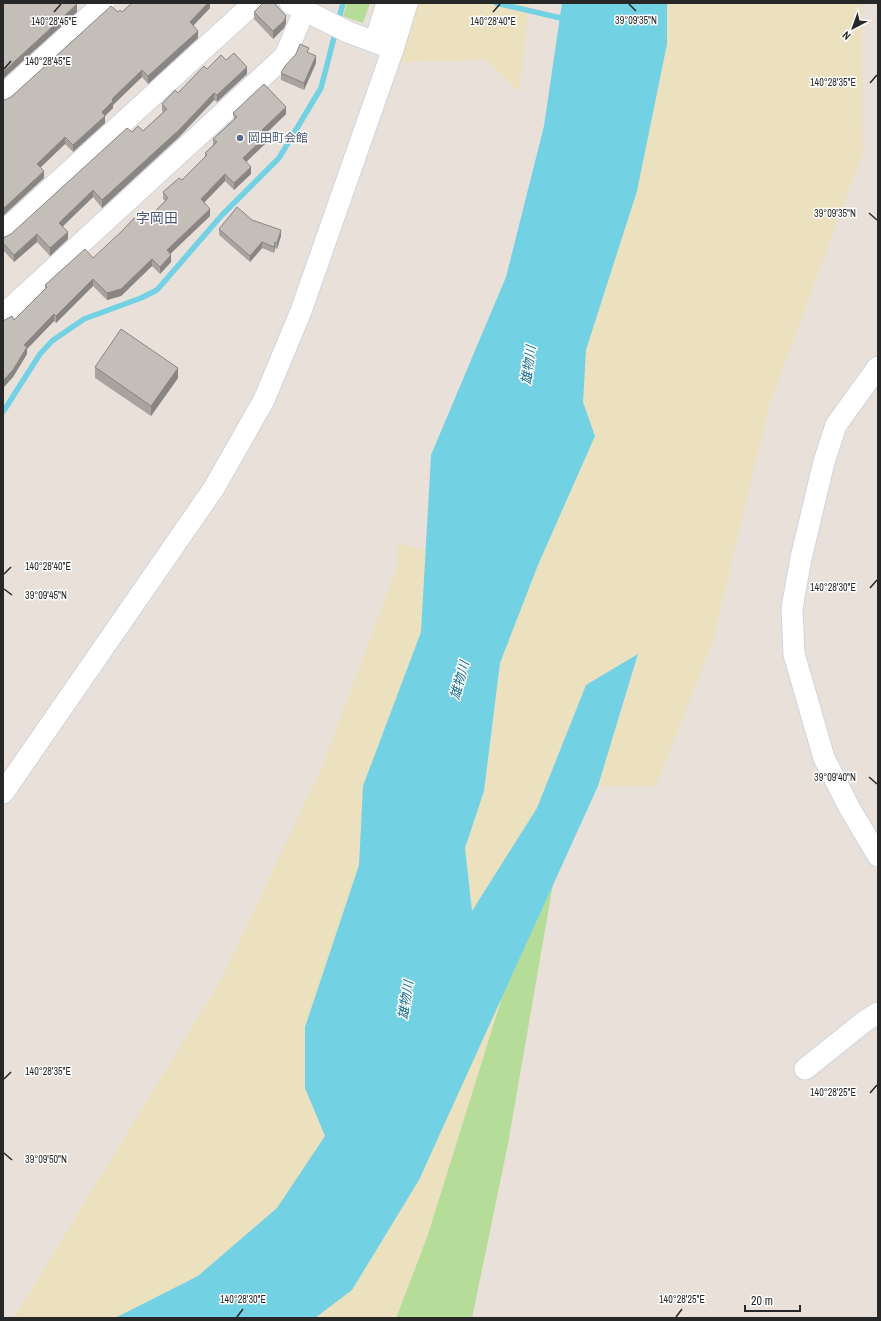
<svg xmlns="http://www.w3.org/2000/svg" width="881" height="1321" font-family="'Archivo Narrow','Noto Sans JP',sans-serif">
	<rect width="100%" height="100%" fill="#e9e1d9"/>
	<!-- green -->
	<g fill="#b6dc99">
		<polygon points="347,3 370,3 363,23 343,16"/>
		<polygon points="553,884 508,1144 472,1318 396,1318 427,1237 502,997"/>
	</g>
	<!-- sand -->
	<g fill="#ece1be">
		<polygon points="413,3 530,3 519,92 486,60 397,62"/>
		<polygon points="667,3 862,3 863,153 770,403 712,644 656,786 598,786 637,659 586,685 537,808 472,912 465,848 484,791 500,663 538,565 595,436 583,402 586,350 637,191 667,44"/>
		<polygon points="398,543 426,550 421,632 363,786 359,865 335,939 305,1088 325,1136 277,1208 198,1276 115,1318 14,1318 222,978 322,767 397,567"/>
		<polygon points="502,997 427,1237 396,1318 315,1318 352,1290 419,1180"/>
	</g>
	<!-- water -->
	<polygon fill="#73d1e4" points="562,3 667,3 667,44 637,191 586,350 583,402 595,436 538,565 500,663 484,791 465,848 472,911 537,808 586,685 638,654 598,786 419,1180 352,1290 315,1318 115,1318 198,1276 277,1208 325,1136 305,1088 305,1027 359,865 363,786 421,632 431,455 506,277 544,126"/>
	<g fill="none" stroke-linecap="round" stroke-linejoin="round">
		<!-- stream -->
		<g stroke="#73d1e4" stroke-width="5.5">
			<polyline points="496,3 565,19"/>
			<polyline points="338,22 343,3"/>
			<polyline points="3,412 40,354 52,341 84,319 141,298 157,290 222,215 279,158 321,88 336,30"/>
		</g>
		<!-- minor casing -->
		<g stroke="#cfd4df" stroke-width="23">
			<g id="minor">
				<polyline points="290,3 348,32 393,49"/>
				<polyline points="375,42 387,3"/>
				<polyline points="3,95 104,3"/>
				<polyline points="3,232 254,3"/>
				<polyline points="3,315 285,56 305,9"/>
				<polyline points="878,367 836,425 824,462 801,558 792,608 794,654 824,758 850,809 878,856"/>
				<polyline points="3,793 214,488 264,400 301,311 393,49 407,3"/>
				<polyline points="805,1069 865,1021 878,1013"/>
			</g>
		</g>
		<!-- minor -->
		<use href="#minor" stroke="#fff" stroke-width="21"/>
	</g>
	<!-- wall -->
	<g fill="#a9a39f">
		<polygon points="210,3 210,8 193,26 198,38 148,84 142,77 113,105 113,108 105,116 105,123 73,152 65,144 40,167 44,178 5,100 11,97 118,12 122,12"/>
		<polygon points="254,12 286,23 284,28 273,39 254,19"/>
		<polygon points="309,53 316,63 304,90 281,80 281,73"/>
		<polygon points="226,60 247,74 217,102 214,100 179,137 102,208 93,197 63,226 68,239 50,256 37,242 14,262 3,250 3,237 5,237 11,234 132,132 143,131 163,112 162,111 162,104 178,93 207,69"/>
		<polygon points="233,113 286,114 266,134 267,142 246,162 251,174 234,190 225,181 204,202 210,216 170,254 171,262 160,274 152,266 121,296 107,300 93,286 56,323 54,321 27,349 27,354 13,377 3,388 3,321 14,320 45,289 45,285 93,258 142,225 165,201 163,199 163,192 182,180 205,157 205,153 213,145 213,139 234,120"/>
		<polygon points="252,220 281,236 277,249 275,248 274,253 262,248 250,262 219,235 219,229"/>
		<polygon points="95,367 178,378 151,416 95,378"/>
	</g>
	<!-- shaded-wall -->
	<g fill="#898582">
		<polygon points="208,3 210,3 210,8 190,29 190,22"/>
		<polygon points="77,4 77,12 3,79 3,72"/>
		<polygon points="286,16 286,23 284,28 273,39 273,31"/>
		<polygon points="198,31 198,38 148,84 148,76"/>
		<polygon points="316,56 316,63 304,90 304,83"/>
		<polygon points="247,67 247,74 217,102 217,95"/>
		<polygon points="142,70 142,77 113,105 113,108 105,116 105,123 73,152 73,145 112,99"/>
		<polygon points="214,93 214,100 179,137 102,208 102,200"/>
		<polygon points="286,107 286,114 262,137 262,130"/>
		<polygon points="267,135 267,142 243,165 243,158"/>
		<polygon points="65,137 65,144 37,171 37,164"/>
		<polygon points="251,167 251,174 234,190 234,183"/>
		<polygon points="44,171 44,178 3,216 3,209"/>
		<polygon points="225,174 225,181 201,206 201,199"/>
		<polygon points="93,190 93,197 59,230 59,223"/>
		<polygon points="210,209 210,216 167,257 167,250"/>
		<polygon points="281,230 281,236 277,249 277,243"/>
		<polygon points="68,232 68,239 50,256 50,248"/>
		<polygon points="37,234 37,242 14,262 14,255"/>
		<polygon points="262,242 262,248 250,262 250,256"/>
		<polygon points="275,242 275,248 274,253 274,247"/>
		<polygon points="171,255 171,262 160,274 160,267"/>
		<polygon points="152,259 152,266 121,296 107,300 107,293"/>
		<polygon points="93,279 93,286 56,323 56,316"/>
		<polygon points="54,314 54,321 27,349 27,354 13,377 3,388 3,381 24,345"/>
		<polygon points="178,368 178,378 151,416 151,406"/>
	</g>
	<!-- building -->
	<g fill="#c4beb9" stroke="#898582">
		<polygon points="3,3 75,3 77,4 3,72"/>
		<polygon points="132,3 208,3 190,22 198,31 148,76 142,70 112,99 113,101 102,112 105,116 73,145 65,137 37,164 44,171 3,209 3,99 5,100 11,97 111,6 118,12 120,10 122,12"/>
		<polygon points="263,3 274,3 286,16 284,21 273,31 254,12"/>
		<polygon points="300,44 309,48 307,52 316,56 304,83 281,73 285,66 296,54"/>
		<polygon points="234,53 247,67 217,95 214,93 179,130 102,200 93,190 59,223 68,232 50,248 37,234 14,255 3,243 3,237 5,237 11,234 127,128 132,132 138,126 143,131 167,109 162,104 175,90 178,93 204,66 207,69 221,55 226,60"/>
		<polygon points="264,84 286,107 262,130 267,135 243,158 251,167 234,183 225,174 201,199 210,209 167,250 171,255 160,267 152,259 121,289 107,293 93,279 56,316 54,314 24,345 27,347 13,370 3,381 3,321 12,316 14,320 47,287 45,285 85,249 93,258 123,230 134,218 142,225 168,198 163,192 179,178 182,180 207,155 205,153 217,142 213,139 237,117 233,113"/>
		<polygon points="237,207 252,220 281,230 277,243 275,242 274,247 262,242 250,256 219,229"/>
		<polygon points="121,329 178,368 151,406 95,367"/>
	</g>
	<!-- ticks -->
	<path fill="none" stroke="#272727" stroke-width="1.5" d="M629 4 636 11M54 12 61 4M493 12 500 4M4 69 11 61M870 83 877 75M869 213 877 220M4 574 11 567M870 588 877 580M4 589 12 595M869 777 877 784M4 1079 11 1072M870 1093 877 1085M4 1153 12 1160M237 1317 243 1309M676 1317 682 1309"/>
	<!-- markers -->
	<circle fill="#5c6f8a" stroke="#fff" stroke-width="1.5" cx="240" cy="138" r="4"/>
	<g text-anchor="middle" stroke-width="3" stroke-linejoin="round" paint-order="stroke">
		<!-- service labels -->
		<g font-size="12" fill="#4e5e75" stroke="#fff" text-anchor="start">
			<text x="248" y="142">岡田町会館</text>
		</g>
		<!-- water labels -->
		<g font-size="13" font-style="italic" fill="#176e8c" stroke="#fff">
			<text transform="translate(528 365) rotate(-82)" y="5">雄物川</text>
			<text transform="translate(459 680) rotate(-75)" y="5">雄物川</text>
			<text transform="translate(405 1000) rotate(-81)" y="5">雄物川</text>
		</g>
		<!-- quarter labels -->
		<g font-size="14" fill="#4b5674" stroke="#fff">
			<text x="157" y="223">字岡田</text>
		</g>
	</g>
	<g font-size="10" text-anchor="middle" fill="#272727" stroke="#fff" stroke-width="3" stroke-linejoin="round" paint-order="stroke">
		<text x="636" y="24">39°09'35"N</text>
		<text x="54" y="25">140°28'45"E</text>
		<text x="493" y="25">140°28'40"E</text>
		<text x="48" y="65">140°28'45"E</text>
		<text x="833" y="86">140°28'35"E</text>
		<text x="835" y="217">39°09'35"N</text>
		<text x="48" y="570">140°28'40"E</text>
		<text x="833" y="591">140°28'30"E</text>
		<text x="46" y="599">39°09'45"N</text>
		<text x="835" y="781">39°09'40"N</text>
		<text x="48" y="1075">140°28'35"E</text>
		<text x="833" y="1096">140°28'25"E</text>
		<text x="46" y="1163">39°09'50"N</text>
		<text x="243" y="1303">140°28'30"E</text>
		<text x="682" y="1303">140°28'25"E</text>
	</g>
	<!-- border -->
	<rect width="881" height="1321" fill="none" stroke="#272727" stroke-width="8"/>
	<!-- north arrow -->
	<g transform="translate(853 28) rotate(221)" stroke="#ffffff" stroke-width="3" paint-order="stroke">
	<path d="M0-3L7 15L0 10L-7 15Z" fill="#272727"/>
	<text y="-6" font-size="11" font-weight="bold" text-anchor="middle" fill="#272727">N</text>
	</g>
	<!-- scale -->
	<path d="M745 1305v6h55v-6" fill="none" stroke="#272727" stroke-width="2"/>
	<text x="751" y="1305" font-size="12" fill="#272727" stroke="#ffffff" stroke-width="3" paint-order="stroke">20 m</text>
</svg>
